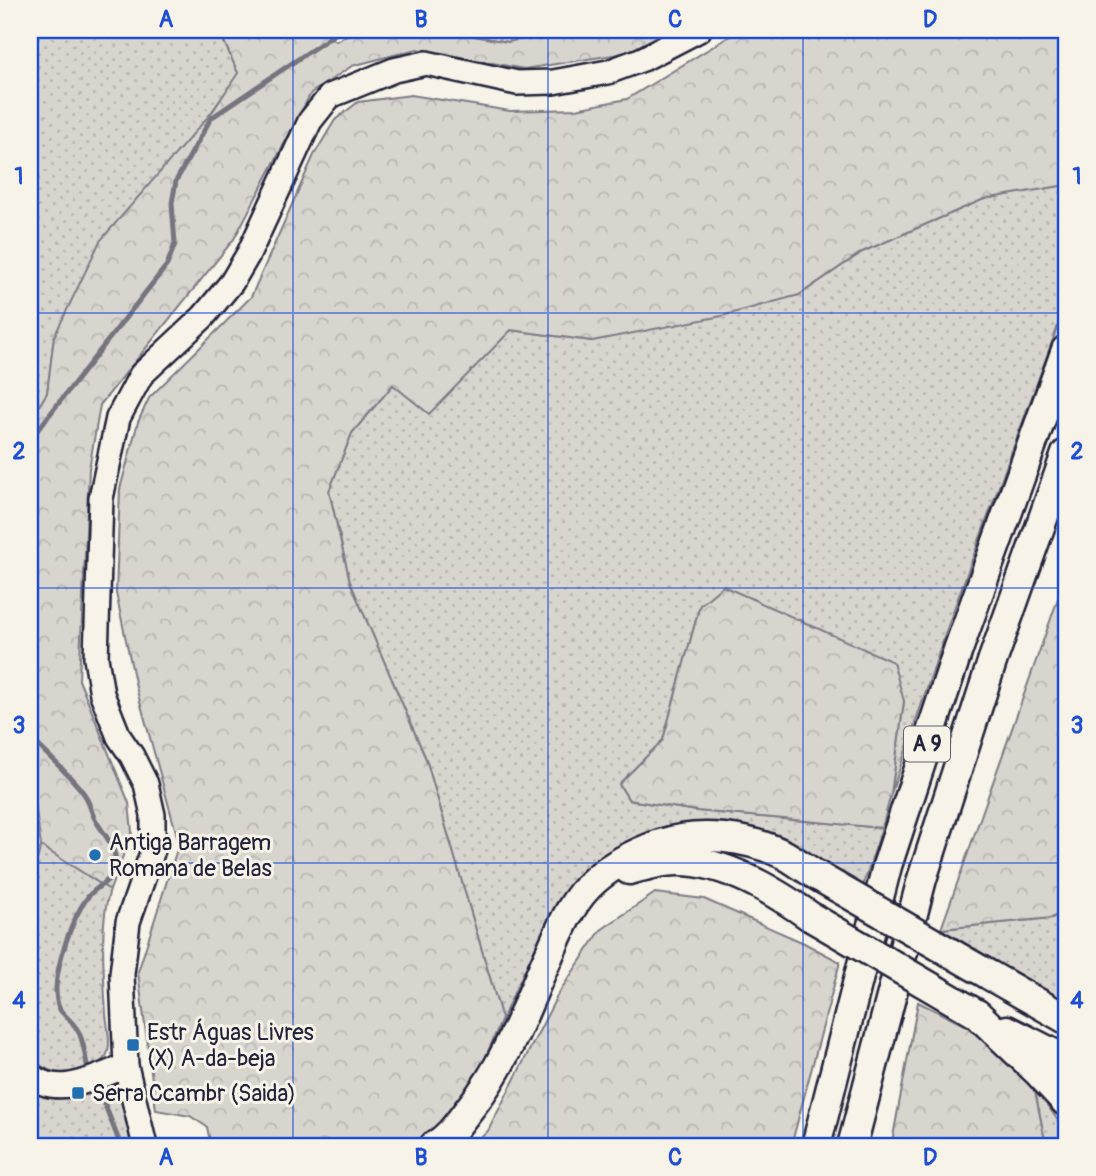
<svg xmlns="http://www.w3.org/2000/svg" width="1096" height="1176" font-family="Pangolin,sans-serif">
	<defs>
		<pattern id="grass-dots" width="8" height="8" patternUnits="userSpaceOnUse" patternTransform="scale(1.75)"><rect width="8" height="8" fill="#d8d5cf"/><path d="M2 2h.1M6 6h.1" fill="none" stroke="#b9b7b3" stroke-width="1.8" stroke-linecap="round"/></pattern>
		<pattern id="forest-crowns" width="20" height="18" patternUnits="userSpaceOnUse" patternTransform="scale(1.75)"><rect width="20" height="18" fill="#d8d5cf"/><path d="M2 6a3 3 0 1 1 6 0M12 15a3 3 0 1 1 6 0" fill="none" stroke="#b9b7b3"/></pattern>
	</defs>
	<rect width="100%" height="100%" fill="#f7f3e8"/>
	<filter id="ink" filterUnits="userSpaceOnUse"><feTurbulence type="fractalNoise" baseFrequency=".0143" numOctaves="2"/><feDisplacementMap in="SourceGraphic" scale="14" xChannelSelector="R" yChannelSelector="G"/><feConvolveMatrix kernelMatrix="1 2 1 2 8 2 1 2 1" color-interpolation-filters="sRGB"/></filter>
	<g filter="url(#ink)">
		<!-- grass -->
		<g fill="url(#grass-dots)" stroke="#7d7c85" stroke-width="2">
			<polygon points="30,30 235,30 223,40 239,73 54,337 47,393 30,421"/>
			<polygon points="439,30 564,30 508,42"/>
			<polygon points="1066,185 1066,304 951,617 891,794 904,701 700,605 663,740 619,784 629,800 697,811 882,828 863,886 714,829 566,891 549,918 502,1019 426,759 350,582 329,491 352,433 393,384 429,413 511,330 592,341 799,295 862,252 984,199"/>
			<path d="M41 846 110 890C99 924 104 978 106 1014 107 1024 111 1042 108 1052 104 1064 84 1071 73 1074 58 1077 39 1067 30 1056V884Z"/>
			<polygon points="1066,908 1066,1002 941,929 1052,918"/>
			<polygon points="104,1080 115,1085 120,1092 140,1146 30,1146 30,1090 46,1097"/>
			<polygon points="1034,1086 1066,1132 1066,1146 1046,1146"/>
		</g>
		<!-- forest -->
		<g fill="url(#forest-crowns)" stroke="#7d7c85" stroke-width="2">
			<polygon points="235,30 321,30 336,41 357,30 439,30 508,42 564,30 669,30 626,53 524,69 417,49 352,66 311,93 234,239 100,405 89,469 79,680 129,803 132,832 110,890 41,846 35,804 30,795 30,421 47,393 54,337 100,241 213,111 238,73 223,39"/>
			<polygon points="740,30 1066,30 1066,185 984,199 862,252 799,295 722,316 592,341 511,330 429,414 393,385 352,433 329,491 350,582 426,759 502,1019 469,1096 428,1138 412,1146 211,1146 207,1127 190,1116 156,1110 138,972 179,843 136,687 116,593 120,489 138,422 149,398 251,297 314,155 335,120 358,102 411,95 510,111 576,109 627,99"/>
			<polygon points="1066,576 1066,908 1052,918 941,929"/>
			<polygon points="723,586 893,662 904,701 891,794 882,828 697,811 629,800 619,784 663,740 700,605"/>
			<polygon points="655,893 704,899 804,943 840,962 791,1146 472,1146 488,1131 558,994 601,930"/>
			<polygon points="918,1002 972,1029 1034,1086 1046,1146 910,1146 892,1142"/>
		</g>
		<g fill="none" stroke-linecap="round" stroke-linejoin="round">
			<!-- stream -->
			<g stroke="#76747f" stroke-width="5">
				<polyline points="30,448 36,432 167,265 175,244 172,203 176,181 211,118 341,30"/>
				<path d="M30 737C47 755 67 772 82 791 89 799 90 810 95 819 104 836 122 851 113 872 109 883 94 888 87 898 72 918 57 963 56 988 56 1016 65 1011 77 1029 84 1039 85 1057 88 1070"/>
				<polyline points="96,1089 105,1105 121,1146"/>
			</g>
			<!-- secondary casing -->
			<g stroke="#22223b" stroke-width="28">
				<g id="secondary">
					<path d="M30 1075C58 1099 96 1077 126 1066"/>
					<polyline points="145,1146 126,1066 122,974 128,922 153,850 153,815 146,784 132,756 119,737 102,694 96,658 101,498 118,418 141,375 203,317 232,282 249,253 310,121 330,96 394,70 426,63 517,83 553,82 608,72 643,59 699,30"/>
				</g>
			</g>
			<!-- highway casing -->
			<g stroke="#22223b" stroke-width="33">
				<g id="highway">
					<path d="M629 870C644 866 661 861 677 861 724 860 774 891 811 917"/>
					<polyline points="989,975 1066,1019"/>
					<polyline points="977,1014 1037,1071 1066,1102"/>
					<polyline points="1007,1030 1066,1060"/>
					<path d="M434 1146C450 1137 459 1122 470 1108 504 1066 523 1015 544 966 558 936 569 902 595 880 613 864 638 852 660 844 700 831 748 837 785 855 797 862 809 871 821 878"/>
					<polyline points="816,1146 887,866 958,650 1066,350"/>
					<polyline points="852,1146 922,879 992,662 1066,454"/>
				</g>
			</g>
			<!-- secondary -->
			<use href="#secondary" stroke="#f7f3e8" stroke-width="23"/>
			<!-- highway -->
			<use href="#highway" stroke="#f7f3e8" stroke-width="28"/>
			<!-- highway-bridge casing -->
			<g stroke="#22223b" stroke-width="33" stroke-linecap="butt">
				<g id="highway-bridge">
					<polyline points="821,878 989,975"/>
					<polyline points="811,917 977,1014"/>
				</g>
			</g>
			<!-- highway-bridge -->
			<use href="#highway-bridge" stroke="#f7f3e8" stroke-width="28"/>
		</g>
	</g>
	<!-- grid -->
	<path fill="none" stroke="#1d4ed8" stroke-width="2" stroke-opacity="0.55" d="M293 30V1146M548 30V1146M803 30V1146M30 313H1066M30 588H1066M30 863H1066"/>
	<!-- markers -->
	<g fill="#1f6fb2" stroke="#f7f3e8" stroke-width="2.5">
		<circle cx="95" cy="855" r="7"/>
		<rect x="126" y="1038" width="14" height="14" rx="3.5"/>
		<rect x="71" y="1086" width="14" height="14" rx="3.5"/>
	</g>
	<g text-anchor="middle" stroke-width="6" stroke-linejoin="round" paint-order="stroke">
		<!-- shield labels -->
		<rect fill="#f7f3e8" stroke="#62616f" stroke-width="2" x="904" y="726.5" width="46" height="35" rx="5"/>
		<g font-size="21" font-weight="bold" fill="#22223b">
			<text x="927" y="751">A 9</text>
		</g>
		<!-- poi labels -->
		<g font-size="23" fill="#22223b" stroke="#f7f3e8" text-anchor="start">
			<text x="109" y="850">Antiga Barragem<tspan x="109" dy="26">Romana de Belas</tspan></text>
			<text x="147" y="1040">Estr Águas Livres<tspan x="147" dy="26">(X) A-da-beja</tspan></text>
			<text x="92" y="1101">Serra Ccambr (Saida)</text>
		</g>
	</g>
	<!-- margin -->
	<rect width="1096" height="1176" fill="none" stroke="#f7f3e8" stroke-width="77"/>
	<rect x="38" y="38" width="1020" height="1100" fill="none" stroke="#1d4ed8" stroke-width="2.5"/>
	<g font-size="23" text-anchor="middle" font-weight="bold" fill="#1d4ed8">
		<text x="166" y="27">A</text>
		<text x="421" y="27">B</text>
		<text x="675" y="27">C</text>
		<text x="930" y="27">D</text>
		<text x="19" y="184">1</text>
		<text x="1077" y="184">1</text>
		<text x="19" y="459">2</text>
		<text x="1077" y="459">2</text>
		<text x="19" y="733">3</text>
		<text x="1077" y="733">3</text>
		<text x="19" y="1008">4</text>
		<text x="1077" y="1008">4</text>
		<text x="166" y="1165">A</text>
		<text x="421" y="1165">B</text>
		<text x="675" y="1165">C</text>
		<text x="930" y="1165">D</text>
	</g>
</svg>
